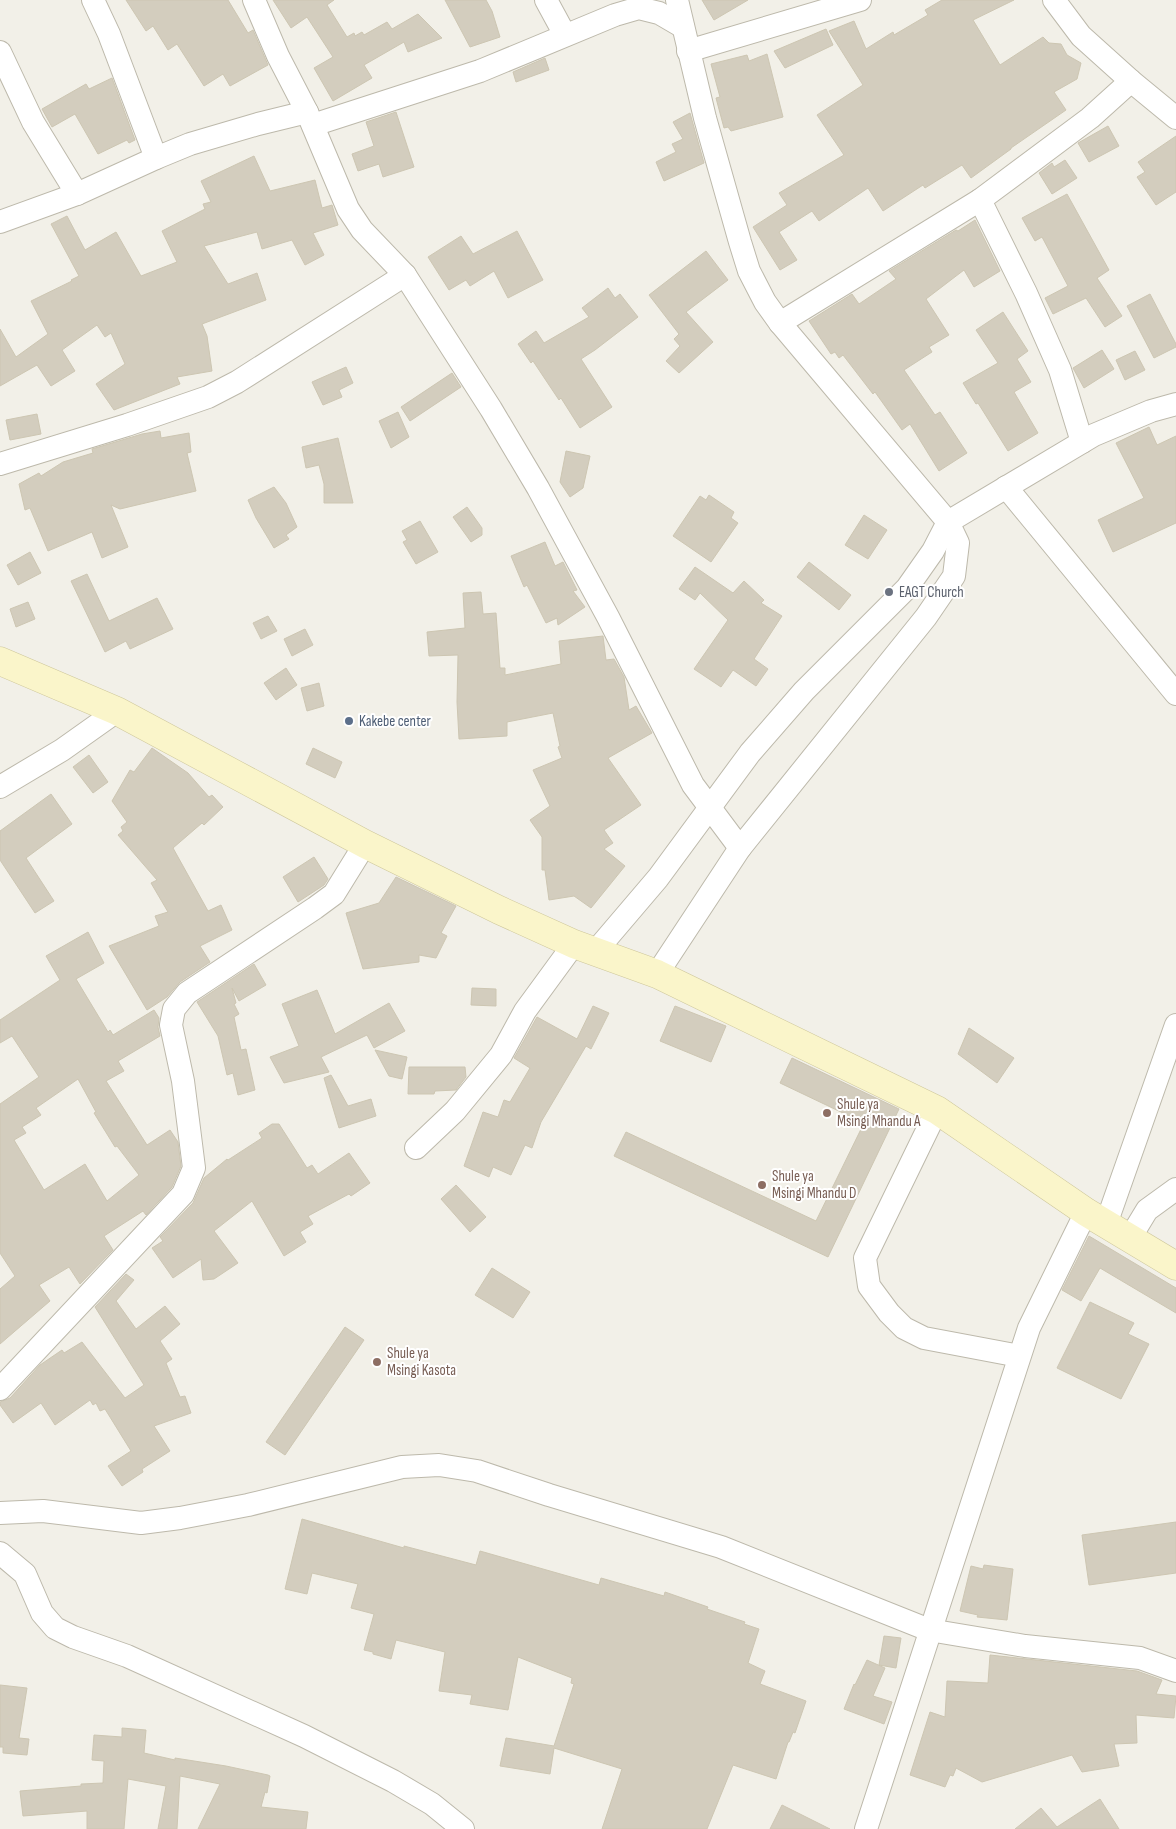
<svg xmlns="http://www.w3.org/2000/svg" width="1176" height="1829" font-family="'Sofia Sans Condensed',sans-serif">
	<rect width="100%" height="100%" fill="#f2f0e8"/>
	<!-- building -->
	<g fill="#d3cdbe" stroke="#cdc6b2" fill-rule="evenodd">
		<polygon points="126,0 228,0 248,33 253,30 268,65 230,86 223,74 204,86 177,44 168,50 153,26 146,31"/>
		<polygon points="273,0 334,0 327,5 347,37 354,33 355,36 362,32 364,35 387,22 392,29 418,14 442,38 408,52 404,42 364,65 372,78 333,101 314,68 333,57 307,17 291,28"/>
		<polygon points="445,0 486,0 492,11 500,37 470,47"/>
		<polygon points="702,0 748,0 714,20"/>
		<polygon points="942,0 1014,0 973,20 1000,65 1043,37 1049,43 1061,44 1067,55 1081,63 1077,79 1054,92 1066,110 1011,148 1011,149 971,178 962,165 925,188 923,185 883,211 868,188 819,221 812,211 779,232 797,260 780,270 753,227 787,205 779,193 844,155 817,115 863,85 829,31 854,21 866,49 893,32 894,35 928,15 925,10"/>
		<polygon points="826,29 833,45 785,68 774,51"/>
		<polygon points="767,54 783,117 731,131 728,127 724,128 716,98 720,97 711,64 747,55 749,61"/>
		<polygon points="545,58 549,70 516,82 513,72"/>
		<polygon points="112,78 135,140 129,143 127,140 98,154 75,114 52,127 42,109 86,84 89,89"/>
		<polygon points="396,112 414,167 383,177 379,164 358,171 352,154 374,146 366,122"/>
		<polygon points="690,113 704,163 664,181 656,162 676,152 672,144 683,139 673,122"/>
		<polygon points="1108,126 1119,146 1089,162 1078,143"/>
		<polygon points="1176,136 1176,192 1156,205 1137,177 1145,172 1138,162"/>
		<polygon points="254,156 270,191 315,180 322,208 332,205 338,225 313,233 324,255 305,265 292,240 262,249 257,232 204,246 228,284 257,273 266,300 202,324 207,336 212,371 177,377 180,384 114,410 96,384 125,364 111,333 105,337 97,325 62,350 75,371 51,386 37,365 0,386 0,329 16,357 48,334 31,301 72,281 71,280 79,276 51,224 67,216 85,250 116,232 141,276 177,262 162,231 205,209 203,204 211,202 201,181"/>
		<polygon points="1065,160 1077,178 1052,194 1039,173 1052,163 1054,167"/>
		<polygon points="1067,194 1109,270 1097,278 1122,316 1105,327 1086,298 1053,314 1045,298 1068,286 1042,237 1035,241 1022,218"/>
		<polygon points="975,220 1000,271 974,287 964,270 926,299 949,335 929,347 932,352 904,370 935,415 940,412 967,453 939,471 910,424 902,430 875,392 873,394 843,355 839,358 835,352 831,354 809,321 852,294 859,304 896,279 889,271 956,230 958,231"/>
		<polygon points="517,231 543,280 508,298 494,271 470,286 466,280 449,290 428,257 461,236 473,254"/>
		<polygon points="706,251 728,280 686,312 713,342 679,373 666,361 680,346 674,339 679,334 649,295"/>
		<polygon points="608,288 615,298 620,294 638,317 595,350 581,359 612,407 580,428 561,398 559,400 533,361 531,363 518,344 536,331 544,343 589,317 582,308"/>
		<polygon points="1150,294 1176,344 1176,347 1154,358 1127,306"/>
		<polygon points="1003,312 1028,351 1017,359 1031,382 1014,392 1038,433 1008,451 978,403 976,404 963,383 998,363 976,330"/>
		<polygon points="1102,350 1114,369 1084,388 1073,368"/>
		<polygon points="1135,351 1145,370 1125,380 1116,360"/>
		<polygon points="346,367 353,383 339,390 342,397 323,405 312,382"/>
		<polygon points="452,373 461,387 410,421 401,407"/>
		<polygon points="398,412 409,437 391,448 379,421"/>
		<polygon points="37,414 41,434 10,440 6,420"/>
		<polygon points="1149,427 1157,445 1176,436 1176,523 1113,552 1098,520 1144,498 1116,443"/>
		<polygon points="160,431 161,438 189,433 191,452 187,453 196,491 120,509 111,505 128,547 102,558 92,532 48,551 30,508 25,510 19,484 39,473 41,476 63,462 93,453 92,449 142,434"/>
		<polygon points="338,438 353,503 324,503 324,484 319,465 306,468 302,447"/>
		<polygon points="566,451 590,456 583,488 570,497 560,482"/>
		<polygon points="274,487 286,503 297,527 286,535 289,539 274,548 256,518 248,500"/>
		<polygon points="709,495 734,512 731,518 738,523 711,562 673,536 700,496 706,500"/>
		<polygon points="467,507 482,528 482,535 471,542 453,517"/>
		<polygon points="864,515 887,530 868,559 845,545"/>
		<polygon points="420,521 438,552 416,564 403,542 407,540 402,531"/>
		<polygon points="545,542 555,566 563,562 577,590 573,591 585,607 558,625 557,618 546,623 527,585 524,587 511,556"/>
		<polygon points="30,552 41,573 18,585 7,565"/>
		<polygon points="809,562 851,595 839,610 797,577"/>
		<polygon points="695,567 733,593 744,581 764,600 761,603 782,616 754,659 768,669 756,686 733,670 721,687 694,669 728,620 700,593 695,600 679,589"/>
		<polygon points="87,574 109,621 157,598 173,629 130,649 126,641 105,652 71,581"/>
		<polygon points="481,592 483,614 496,613 500,668 505,668 505,675 561,664 559,641 603,636 606,660 614,659 624,677 629,710 636,706 652,733 608,758 641,805 604,830 613,843 604,849 625,866 591,908 574,896 549,900 545,870 542,870 542,837 530,820 550,806 533,770 562,758 558,747 560,746 553,713 507,722 507,736 459,739 457,702 458,655 429,656 427,632 465,628 463,593"/>
		<polygon points="28,602 35,619 16,627 10,609"/>
		<polygon points="268,616 277,631 261,639 253,623"/>
		<polygon points="305,629 313,645 292,656 284,639"/>
		<polygon points="286,668 297,685 276,700 264,683"/>
		<polygon points="319,683 324,706 307,711 301,688"/>
		<polygon points="152,748 188,773 209,797 212,795 223,807 204,825 202,823 173,848 208,911 221,905 232,930 200,946 210,962 180,982 167,997 147,1010 109,946 159,926 155,916 168,912 151,883 157,880 118,835 123,831 121,827 127,822 112,801 130,770 134,772"/>
		<polygon points="313,748 342,762 335,778 306,764"/>
		<polygon points="89,755 108,782 93,793 73,767"/>
		<polygon points="51,794 72,824 26,858 54,901 35,913 0,860 0,831"/>
		<polygon points="314,857 328,879 324,885 298,902 283,877"/>
		<polygon points="396,877 456,906 441,933 447,936 436,958 419,955 419,962 363,969 346,913 379,903"/>
		<path d="M88 932 104 963 76 979 108 1032 110 1030 113 1035 154 1010 159 1018 158 1027 160 1036 118 1061 124 1071 106 1081 147 1145 170 1130 178 1142 181 1166 172 1187 146 1215 143 1211 104 1236 113 1250 80 1284 69 1267 39 1285 50 1301 0 1344V1289L15 1276 0 1253V1104L39 1077 12 1036 0 1043V1020L60 980 46 956ZM78 1079 96 1112 94 1113 115 1147 117 1146 139 1175 107 1201 85 1164 44 1190 14 1140 26 1133 22 1127 41 1115 36 1108Z"/>
		<polygon points="254,964 266,985 239,1001 232,988 236,1003 234,1004 239,1014 234,1017 241,1050 246,1049 255,1090 238,1095 233,1073 227,1075 218,1036 197,1002"/>
		<polygon points="472,988 496,989 496,1006 471,1005"/>
		<polygon points="317,990 335,1034 389,1003 405,1031 374,1048 367,1035 321,1057 329,1072 284,1083 270,1057 299,1046 282,1004"/>
		<polygon points="593,1006 609,1013 591,1049 586,1046 541,1122 532,1148 525,1145 511,1175 493,1167 489,1177 464,1166 483,1112 498,1117 504,1100 510,1102 530,1068 514,1058 537,1017 577,1039"/>
		<polygon points="675,1006 726,1026 711,1062 660,1041"/>
		<polygon points="969,1028 1014,1058 997,1083 958,1054"/>
		<polygon points="375,1050 407,1057 402,1079 389,1076"/>
		<polygon points="792,1058 899,1109 828,1257 614,1156 626,1132 816,1221 864,1123 780,1083"/>
		<polygon points="409,1067 465,1067 466,1077 456,1090 435,1091 434,1094 408,1094"/>
		<polygon points="331,1075 348,1106 371,1099 376,1116 339,1128 324,1078"/>
		<polygon points="272,1124 279,1124 307,1168 312,1165 318,1174 349,1153 370,1183 351,1196 349,1194 308,1216 313,1224 300,1232 306,1242 284,1256 252,1201 214,1231 238,1263 214,1279 203,1280 201,1259 173,1278 152,1248 163,1241 160,1237 193,1203 204,1178 227,1159 228,1160 262,1138 259,1133"/>
		<polygon points="456,1185 486,1217 470,1232 441,1199"/>
		<polygon points="1089,1236 1176,1288 1176,1313 1100,1268 1081,1301 1062,1290"/>
		<polygon points="492,1268 530,1292 513,1318 475,1295"/>
		<polygon points="126,1274 134,1280 116,1301 136,1329 165,1306 180,1324 160,1341 172,1359 166,1363 180,1397 185,1396 191,1413 154,1426 170,1451 142,1469 143,1472 122,1486 108,1466 131,1451 105,1409 100,1411 96,1403 93,1405 90,1400 55,1425 41,1403 13,1423 0,1405 0,1402 10,1398 40,1365 62,1350 64,1353 82,1342 125,1398 144,1385 95,1307"/>
		<polygon points="1090,1302 1134,1323 1128,1334 1149,1344 1121,1399 1057,1368"/>
		<polygon points="345,1327 364,1340 285,1455 266,1442"/>
		<polygon points="302,1519 404,1548 404,1546 476,1565 480,1551 599,1585 601,1578 664,1596 665,1592 708,1607 707,1609 745,1622 744,1624 759,1629 748,1663 765,1671 760,1684 806,1701 795,1733 793,1732 789,1742 788,1742 776,1779 733,1765 707,1829 602,1829 622,1769 554,1748 550,1774 500,1766 506,1738 554,1746 574,1684 571,1683 572,1678 518,1657 508,1710 470,1704 472,1695 439,1691 445,1652 396,1640 391,1659 373,1654 373,1652 364,1650 374,1614 351,1608 358,1584 312,1573 307,1594 285,1589"/>
		<polygon points="1176,1522 1176,1573 1089,1585 1082,1535"/>
		<polygon points="984,1565 1013,1569 1007,1620 977,1617 978,1615 960,1611 971,1566 983,1569"/>
		<polygon points="884,1636 901,1638 896,1668 879,1665"/>
		<polygon points="990,1655 1137,1671 1162,1680 1156,1694 1176,1696 1174,1718 1136,1715 1137,1743 1114,1744 1119,1766 1082,1772 1072,1755 982,1782 956,1768 953,1776 950,1775 945,1787 910,1775 930,1712 945,1717 947,1681 988,1683"/>
		<polygon points="867,1660 885,1668 873,1696 892,1702 884,1724 844,1709 854,1684 855,1685"/>
		<polygon points="0,1685 27,1688 19,1738 29,1739 27,1755 3,1753 3,1747 0,1747"/>
		<polygon points="122,1728 146,1730 144,1753 175,1760 175,1758 226,1766 268,1775 270,1776 267,1793 265,1792 261,1807 308,1812 306,1829 198,1829 220,1784 180,1776 177,1829 158,1829 166,1786 128,1779 124,1829 87,1829 87,1811 23,1816 20,1791 81,1786 81,1784 103,1783 104,1761 92,1760 94,1735 122,1737"/>
		<polygon points="1100,1799 1119,1829 1015,1829 1041,1808 1057,1827"/>
		<polygon points="782,1805 830,1829 770,1829"/>
	</g>
	<g fill="none" stroke-linecap="round" stroke-linejoin="round">
		<!-- street casing -->
		<g stroke="#bdb9ab" stroke-width="24">
			<g id="street">
				<polyline points="93,0 109,34 156,158"/>
				<polyline points="254,0 278,56 307,112 348,209 362,230 405,275 491,409 538,488 608,617 693,785 740,848"/>
				<polyline points="546,0 565,35"/>
				<polyline points="1054,0 1081,36 1131,81 1176,118"/>
				<polyline points="688,51 860,0"/>
				<polyline points="0,52 33,122 77,194"/>
				<polyline points="313,125 480,71 615,15 639,8 659,13 683,27"/>
				<polyline points="980,200 1026,293 1060,370 1082,442"/>
				<polyline points="0,222 77,194 156,158 190,144 258,124 307,112"/>
				<polyline points="780,323 980,200 1090,118 1131,81"/>
				<polyline points="0,464 127,425 208,397 237,382 405,275"/>
				<polyline points="1006,487 1176,694"/>
				<polyline points="0,787 62,750 117,711"/>
				<polyline points="595,952 658,878 750,753 804,691 907,588 933,551 948,522 1094,435 1151,411 1176,404"/>
				<polyline points="657,974 740,848 926,617 954,576 958,543 948,522 780,323 765,302 749,271 740,242 705,118 677,0"/>
				<polyline points="937,1110 865,1258 869,1286 889,1313 904,1328 924,1338 1019,1356"/>
				<polyline points="416,1148 455,1111 501,1055 525,1011 574,944"/>
				<polyline points="1106,1224 1176,1025"/>
				<polyline points="1130,1238 1147,1210 1176,1189"/>
				<polyline points="0,1389 183,1194 194,1168 183,1081 171,1025 174,1009 187,993 315,908 334,894 365,844"/>
				<polyline points="0,1513 43,1511 141,1523 180,1518 248,1505 402,1467 439,1465 477,1471 549,1495 721,1547 929,1630 1025,1646 1140,1658 1176,1671"/>
				<polyline points="0,1553 25,1574 42,1613 55,1628 73,1637 127,1656 304,1736 393,1781 432,1804 463,1829"/>
				<polyline points="866,1829 1029,1328 1086,1212"/>
			</g>
		</g>
		<!-- secondary casing -->
		<g stroke="#cec79b" stroke-width="29">
			<polyline id="secondary" points="0,661 117,711 365,844 499,910 574,944 657,974 937,1110 1086,1212 1176,1266"/>
		</g>
		<!-- street -->
		<use href="#street" stroke="#fff" stroke-width="22"/>
		<!-- secondary -->
		<use href="#secondary" stroke="#faf5ca" stroke-width="28"/>
	</g>
	<!-- markers -->
	<circle fill="#6b7280" stroke="#fff" stroke-width="2" cx="889" cy="592" r="5"/>
	<circle fill="#5c6f8a" stroke="#fff" stroke-width="2" cx="349" cy="721" r="5"/>
	<g fill="#8d6e63" stroke="#fff" stroke-width="2">
		<circle cx="827" cy="1113" r="5"/>
		<circle cx="762" cy="1185" r="5"/>
		<circle cx="377" cy="1362" r="5"/>
	</g>
	<g text-anchor="middle" stroke-width="4" stroke-linejoin="round" paint-order="stroke">
		<!-- worship labels -->
		<g font-size="15" fill="#5b616d" stroke="#fff" text-anchor="start">
			<text x="899" y="597">EAGT Church</text>
		</g>
		<!-- service labels -->
		<g font-size="15" fill="#4e5e75" stroke="#fff" text-anchor="start">
			<text x="359" y="726">Kakebe center</text>
		</g>
		<!-- education labels -->
		<g font-size="15" fill="#785e54" stroke="#fff" text-anchor="start">
			<text x="837" y="1109">Shule ya<tspan x="837" dy="17">Msingi Mhandu A</tspan></text>
			<text x="772" y="1181">Shule ya<tspan x="772" dy="17">Msingi Mhandu D</tspan></text>
			<text x="387" y="1358">Shule ya<tspan x="387" dy="17">Msingi Kasota</tspan></text>
		</g>
	</g>
</svg>
